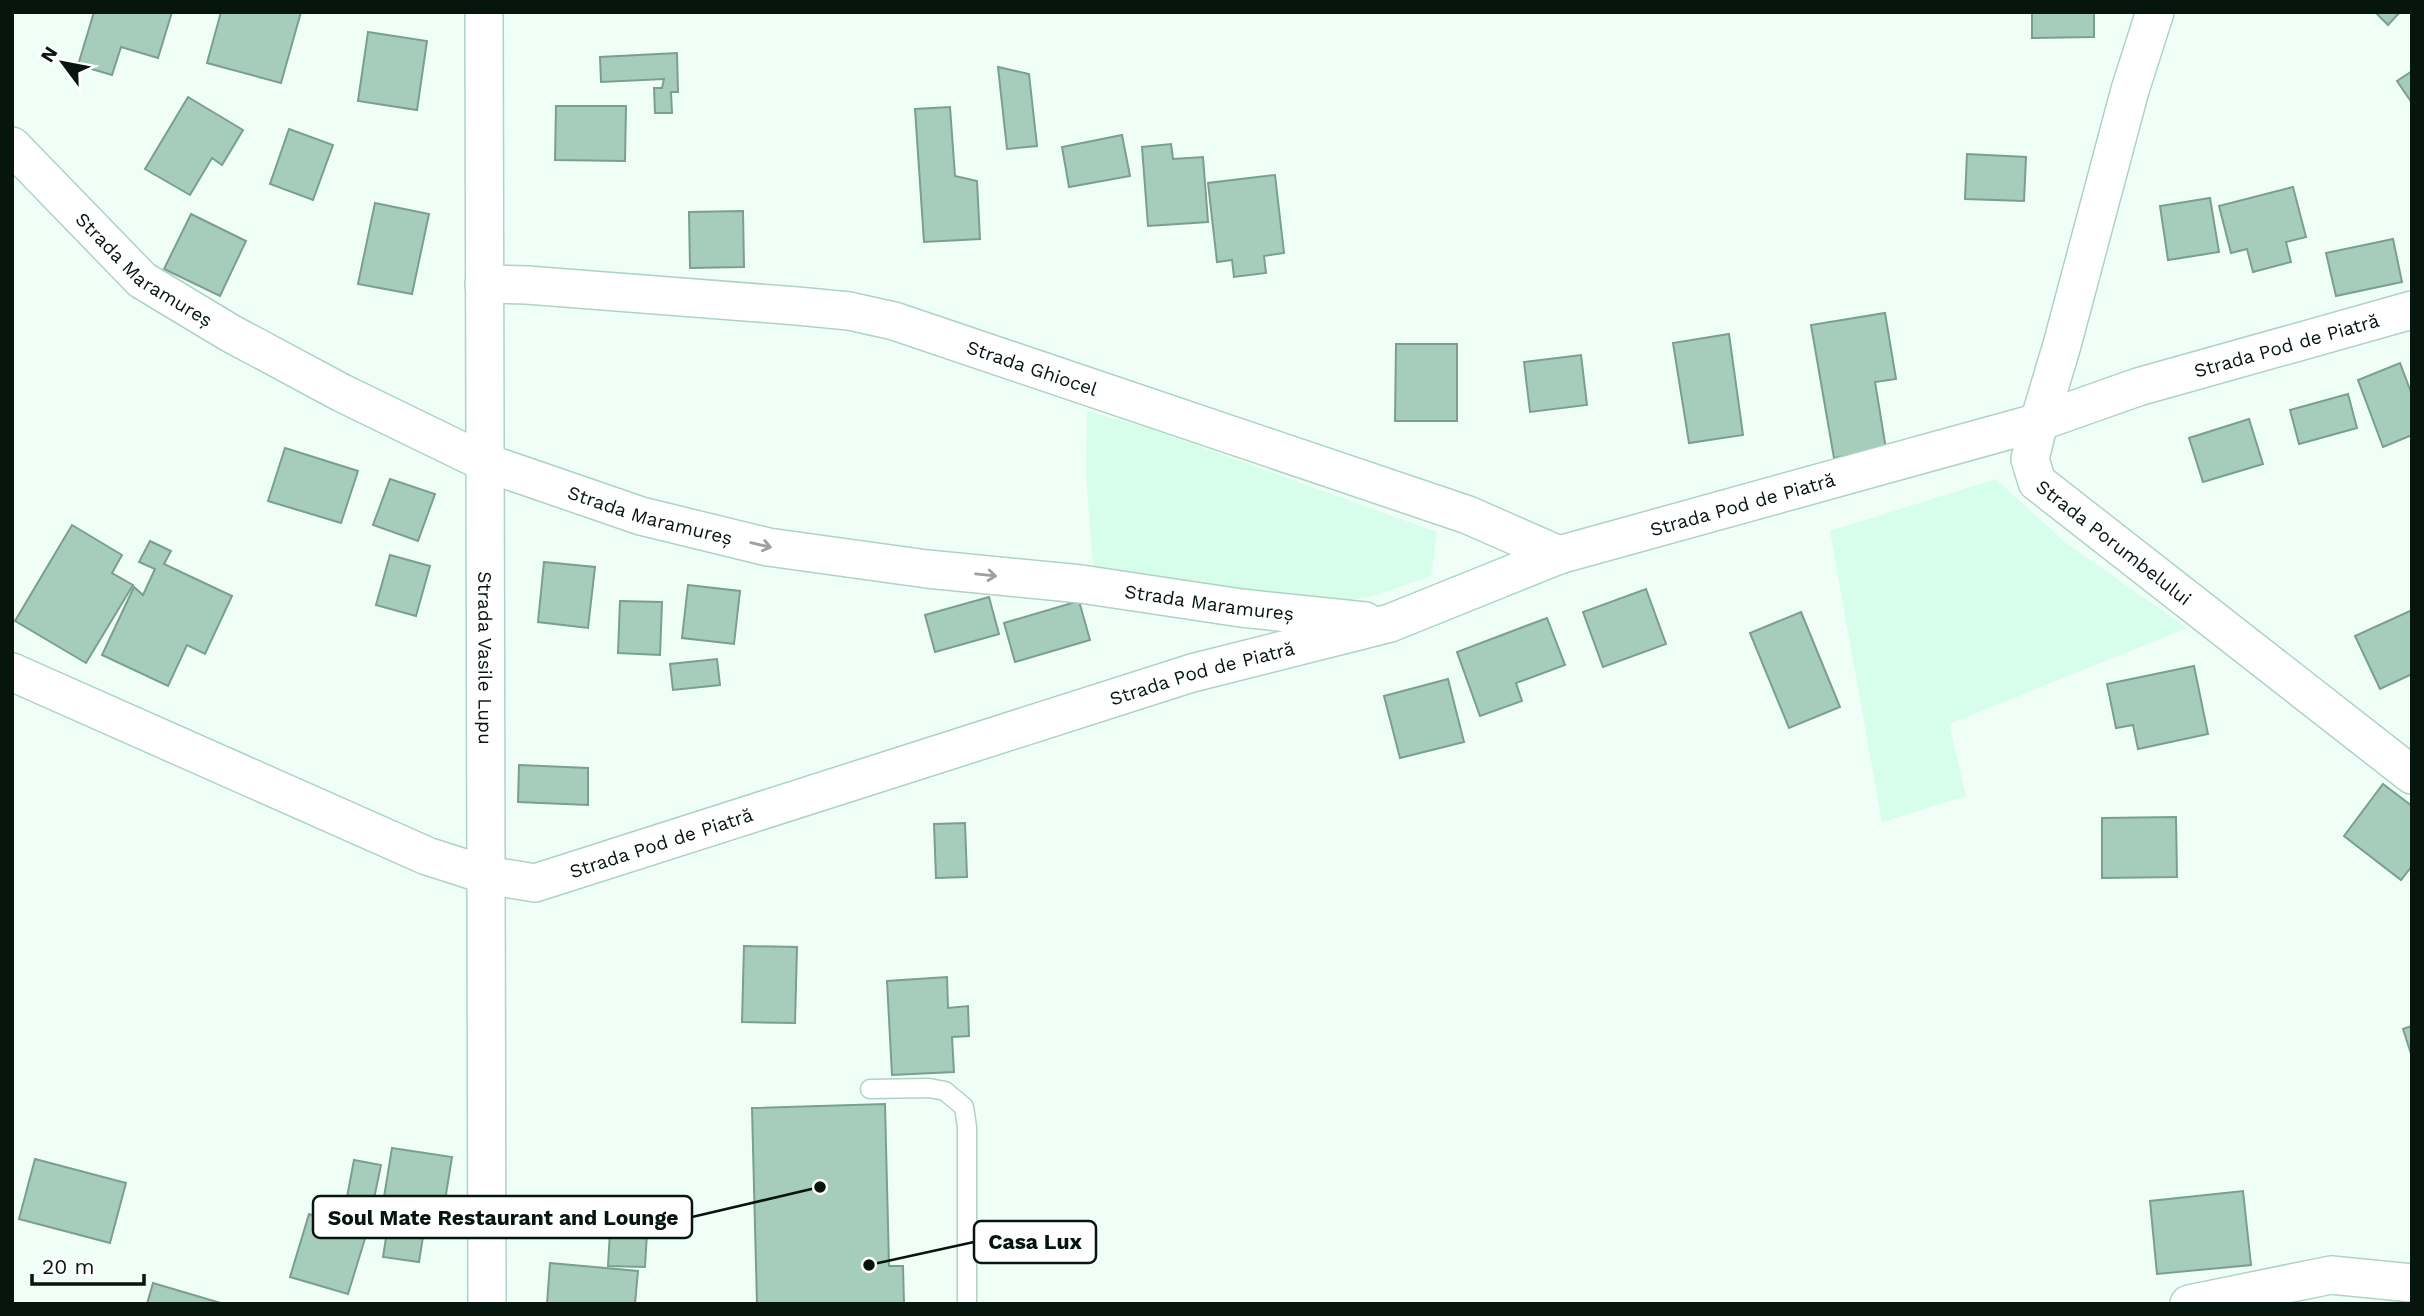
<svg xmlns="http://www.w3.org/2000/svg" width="2424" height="1316" font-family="'Work Sans',sans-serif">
	<rect width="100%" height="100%" fill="#effff7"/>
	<!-- built -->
	<g fill="#d7fdeb">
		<polygon points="1087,411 1148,428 1437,532 1431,576 1374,596 1347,601 1319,597 1248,598 1093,569 1086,474"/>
		<polygon points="1996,479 2066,543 2187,628 1949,724 1966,796 1882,822 1830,531"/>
	</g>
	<!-- building -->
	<g fill="#a6cdbb" stroke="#7a9f8e" stroke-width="2">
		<polygon points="94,12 172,12 158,58 121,47 112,75 78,65"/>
		<polygon points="221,12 301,12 281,83 207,63"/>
		<polygon points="2032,12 2094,12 2094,37 2032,38"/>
		<polygon points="2375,12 2400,12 2388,25"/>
		<polygon points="368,32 427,41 417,110 358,101"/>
		<polygon points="677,53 678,92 671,92 672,113 655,113 654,88 662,88 664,79 601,82 600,57"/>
		<polygon points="998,67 1029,74 1037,146 1007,149"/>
		<polygon points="2412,71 2412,103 2397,81"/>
		<polygon points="188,97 243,130 222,165 212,158 190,195 145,169"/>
		<polygon points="556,106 626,106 625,161 555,160"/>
		<polygon points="950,107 955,176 977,181 980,239 924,242 915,109"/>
		<polygon points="289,129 333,145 313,200 270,184"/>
		<polygon points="1122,135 1130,176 1069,187 1062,147"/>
		<polygon points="1171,144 1173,159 1203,157 1208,222 1148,226 1142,147"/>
		<polygon points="1967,154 2026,157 2024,201 1965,199"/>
		<polygon points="1275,175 1284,253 1264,256 1266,273 1234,277 1232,260 1217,262 1208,183"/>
		<polygon points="2293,187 2306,237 2286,242 2291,262 2253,272 2247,249 2231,253 2219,206"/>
		<polygon points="2210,198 2219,252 2168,260 2160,206"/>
		<polygon points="375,203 429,214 412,294 358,284"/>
		<polygon points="743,211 744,267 690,268 689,212"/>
		<polygon points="191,214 246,241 220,296 164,269"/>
		<polygon points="2393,239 2402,282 2336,296 2326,253"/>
		<polygon points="1885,313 1896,379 1875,382 1886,449 1834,458 1811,325"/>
		<polygon points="1729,334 1743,435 1689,443 1673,343"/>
		<polygon points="1396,344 1457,344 1457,421 1395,421"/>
		<polygon points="1581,355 1587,405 1530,412 1524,362"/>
		<polygon points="2400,363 2412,395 2412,435 2383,447 2358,380"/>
		<polygon points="2348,394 2357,428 2299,444 2290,410"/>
		<polygon points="2249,419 2263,464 2203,482 2189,438"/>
		<polygon points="285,448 358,471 341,523 268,501"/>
		<polygon points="390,479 435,494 418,541 373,525"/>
		<polygon points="72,525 122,555 112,573 133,585 86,663 15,621"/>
		<polygon points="150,541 171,551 164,564 232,596 205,654 187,645 168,686 102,655 134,587 143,595 155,569 139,562"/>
		<polygon points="390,555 430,566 416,616 376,605"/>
		<polygon points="544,562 595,567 588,628 538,622"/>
		<polygon points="688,585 740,591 734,644 682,638"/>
		<polygon points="1646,589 1666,644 1603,667 1583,612"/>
		<polygon points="989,597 999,634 935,652 925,615"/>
		<polygon points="620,601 662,602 660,655 618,653"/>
		<polygon points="1079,601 1090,640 1015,662 1004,623"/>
		<polygon points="2412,610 2412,674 2380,689 2355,636"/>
		<polygon points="1801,612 1840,707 1789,728 1750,633"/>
		<polygon points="1547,618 1565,665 1516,683 1522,701 1480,716 1457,652"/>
		<polygon points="717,659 720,685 673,690 670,664"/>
		<polygon points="2194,666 2208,734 2138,749 2133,725 2116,728 2107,684"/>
		<polygon points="1448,679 1464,742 1400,758 1384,696"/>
		<polygon points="519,765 588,768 588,805 518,802"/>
		<polygon points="2383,784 2412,806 2412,866 2401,880 2344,836"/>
		<polygon points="2176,817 2177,877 2102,878 2102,818"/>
		<polygon points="965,823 967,877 936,878 934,824"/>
		<polygon points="744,946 797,947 795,1023 742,1022"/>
		<polygon points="947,977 948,1008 968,1006 969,1036 952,1037 954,1072 892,1075 887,981"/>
		<polygon points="2412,1026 2412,1057 2403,1029"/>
		<polygon points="885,1104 889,1266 903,1266 904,1304 757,1304 752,1108"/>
		<polygon points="392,1148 452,1157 444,1207 384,1197"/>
		<polygon points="35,1159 126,1183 110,1243 19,1219"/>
		<polygon points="354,1160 381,1165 371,1213 345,1208"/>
		<polygon points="2243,1191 2251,1265 2157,1274 2150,1201"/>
		<polygon points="309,1214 367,1232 348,1294 290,1277"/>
		<polygon points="611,1214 648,1216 645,1267 608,1266"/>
		<polygon points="389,1219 425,1224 419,1262 383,1257"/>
		<polygon points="550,1263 638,1271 635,1304 547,1304"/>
		<polygon points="153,1283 224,1304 147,1304"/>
	</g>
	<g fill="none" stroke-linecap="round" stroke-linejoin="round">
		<!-- service casing -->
		<g stroke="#add4c2" stroke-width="21">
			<polyline id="service" points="870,1089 929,1088 945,1091 964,1107 967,1127 967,1304"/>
		</g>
		<!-- minor casing -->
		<g stroke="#add4c2" stroke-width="40">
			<g id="minor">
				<path id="s1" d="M484 12 487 1304"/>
				<path id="s2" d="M2155 12 2130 90 2062 345 2039 422 2030 459 2037 482 2412 775"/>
				<path id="s3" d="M12 146 142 280 230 333 342 393 484 462 641 516 768 547 927 569 1081 584 1241 608 1365 621"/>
				<path id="s4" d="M484 284 527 285 797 306 849 311 894 321 1468 515 1559 555"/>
				<path id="s5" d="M12 672 427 856 486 875 535 883 1192 673 1390 623 1559 555 2039 422 2138 387 2412 310"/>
				<polyline points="2189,1304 2331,1275 2412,1283"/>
			</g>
		</g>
		<!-- service -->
		<use href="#service" stroke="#fff" stroke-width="18"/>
		<!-- minor -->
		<use href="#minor" stroke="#fff" stroke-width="37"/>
	</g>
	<!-- one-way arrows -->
	<defs><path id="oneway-shaft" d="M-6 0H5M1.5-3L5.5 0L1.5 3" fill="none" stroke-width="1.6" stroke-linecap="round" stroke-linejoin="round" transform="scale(1.75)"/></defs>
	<g stroke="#9ca19f">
		<use href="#oneway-shaft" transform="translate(761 545) rotate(13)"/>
		<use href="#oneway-shaft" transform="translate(986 575) rotate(6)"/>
	</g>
	<g text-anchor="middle" stroke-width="5" stroke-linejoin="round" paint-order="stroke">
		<!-- street labels -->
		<g font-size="19" fill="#07150f" stroke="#fff">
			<text dy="7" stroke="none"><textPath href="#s3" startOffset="182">Strada Maramureș</textPath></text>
			<text dy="7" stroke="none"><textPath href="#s5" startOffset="2399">Strada Pod de Piatră</textPath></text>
			<text dy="7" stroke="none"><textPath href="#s4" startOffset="558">Strada Ghiocel</textPath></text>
			<text dy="7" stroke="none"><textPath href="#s5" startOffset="1832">Strada Pod de Piatră</textPath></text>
			<text dy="7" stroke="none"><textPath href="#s3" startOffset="749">Strada Maramureș</textPath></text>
			<text dy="7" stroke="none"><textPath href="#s2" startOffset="586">Strada Porumbelului</textPath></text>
			<text dy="7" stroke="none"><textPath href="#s3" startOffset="1316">Strada Maramureș</textPath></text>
			<text dy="7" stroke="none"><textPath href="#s1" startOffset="646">Strada Vasile Lupu</textPath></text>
			<text dy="7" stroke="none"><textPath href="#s5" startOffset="1265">Strada Pod de Piatră</textPath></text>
			<text dy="7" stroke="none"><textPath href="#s5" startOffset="698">Strada Pod de Piatră</textPath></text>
		</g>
	</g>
	<!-- callouts -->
	<path fill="none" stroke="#07150f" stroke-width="2.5" d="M820 1187L692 1217M869 1265L974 1242"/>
	<g fill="#07150f" stroke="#fff" stroke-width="2.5">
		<circle cx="820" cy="1187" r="7"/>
		<circle cx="869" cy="1265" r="7"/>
	</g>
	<g fill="#fff" stroke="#07150f" stroke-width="2.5">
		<rect x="313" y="1196" width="379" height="42" rx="7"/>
		<rect x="974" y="1221" width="122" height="42" rx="7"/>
	</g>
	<g font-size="21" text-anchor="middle" font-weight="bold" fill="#07150f">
		<text x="503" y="1225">Soul Mate Restaurant and Lounge</text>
		<text x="1035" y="1249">Casa Lux</text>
	</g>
	<!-- border -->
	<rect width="2424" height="1316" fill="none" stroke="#07150f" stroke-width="28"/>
	<!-- north arrow -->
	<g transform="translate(63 63) rotate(302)" stroke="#ffffff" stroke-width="5" paint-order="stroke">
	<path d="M0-5L12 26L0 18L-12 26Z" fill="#07150f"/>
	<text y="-10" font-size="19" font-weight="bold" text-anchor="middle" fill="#07150f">N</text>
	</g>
	<!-- scale -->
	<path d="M32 1274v10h112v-10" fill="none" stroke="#07150f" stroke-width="3.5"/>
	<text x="42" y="1274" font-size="21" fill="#07150f" stroke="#ffffff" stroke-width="5" paint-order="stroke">20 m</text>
</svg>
